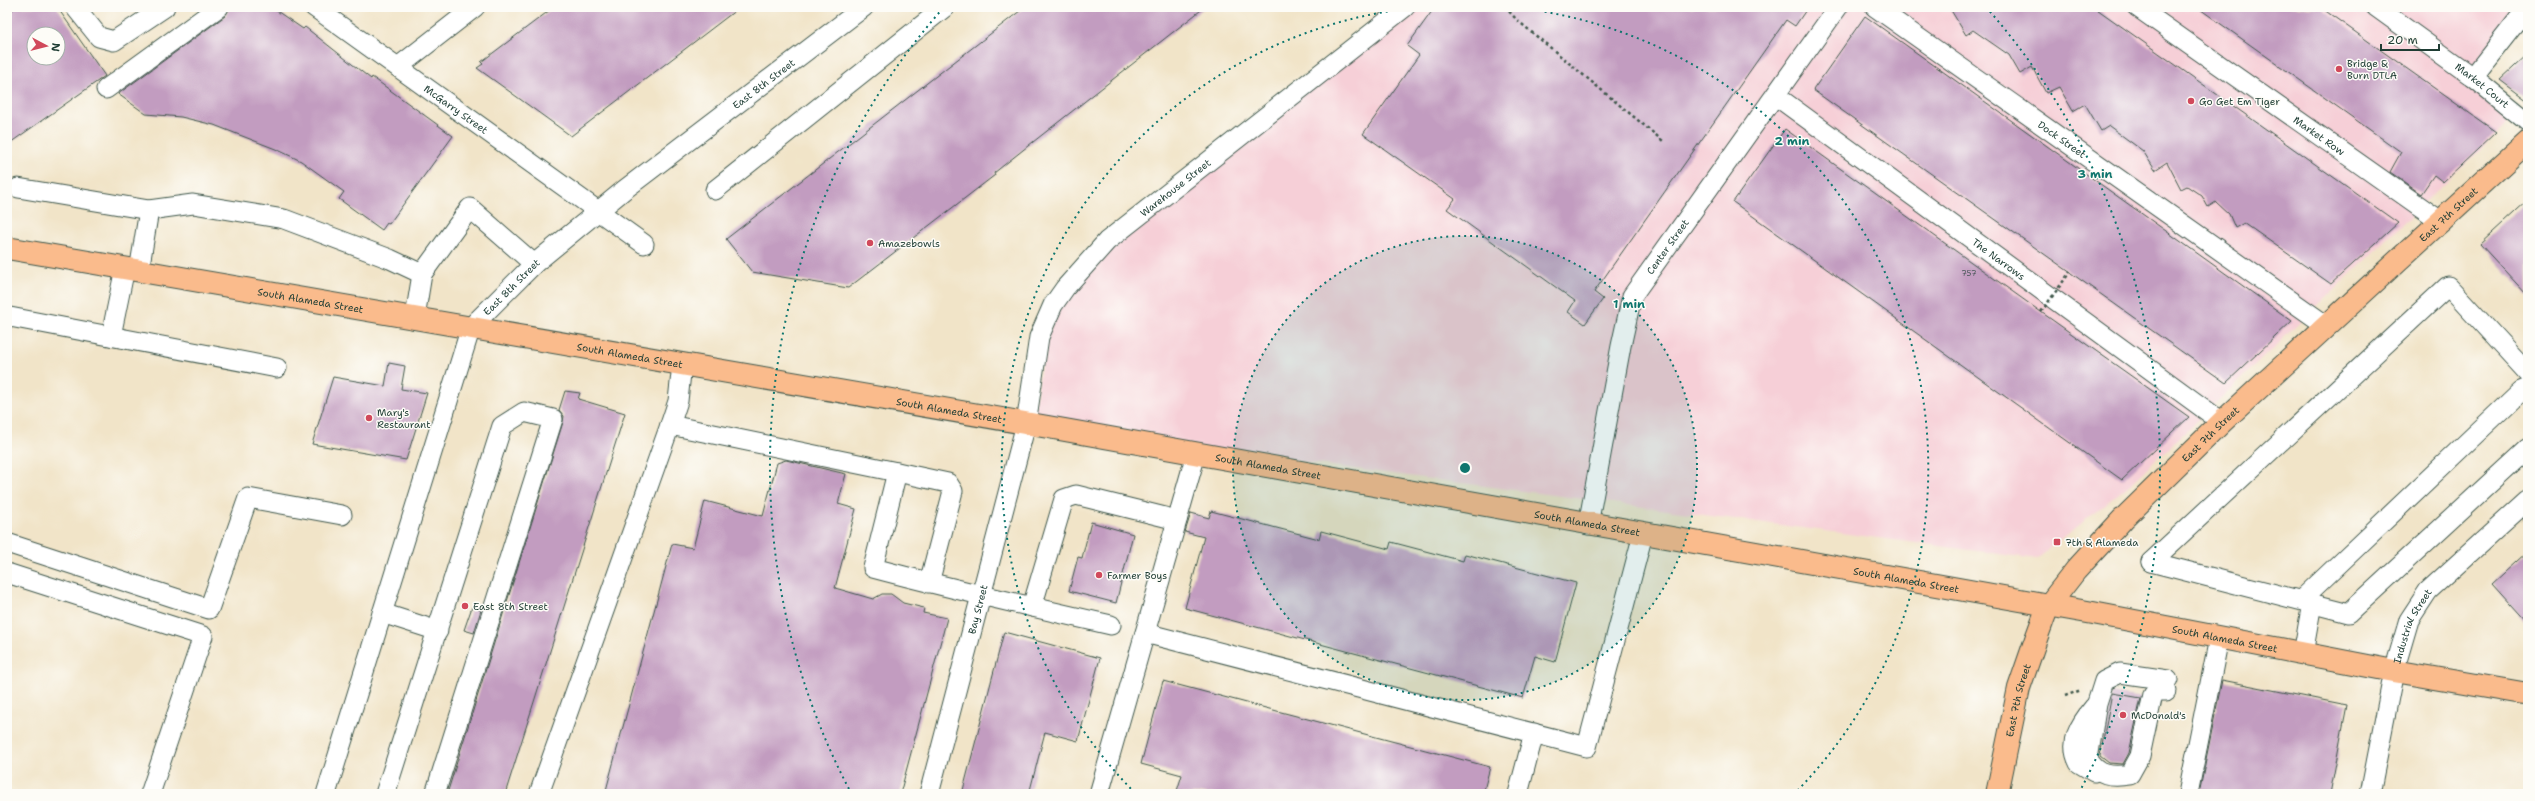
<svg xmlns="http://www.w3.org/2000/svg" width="2535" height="801" font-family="'Shantell Sans',sans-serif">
	<rect width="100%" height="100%" fill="#fdfcf7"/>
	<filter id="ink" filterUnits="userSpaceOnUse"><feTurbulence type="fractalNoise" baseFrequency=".025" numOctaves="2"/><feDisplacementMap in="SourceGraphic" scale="8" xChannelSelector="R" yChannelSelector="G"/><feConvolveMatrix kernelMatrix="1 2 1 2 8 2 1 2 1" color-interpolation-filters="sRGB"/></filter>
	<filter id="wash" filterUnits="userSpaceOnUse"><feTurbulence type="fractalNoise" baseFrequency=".012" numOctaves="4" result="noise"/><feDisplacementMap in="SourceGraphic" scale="16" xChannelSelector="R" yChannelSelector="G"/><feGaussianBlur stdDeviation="0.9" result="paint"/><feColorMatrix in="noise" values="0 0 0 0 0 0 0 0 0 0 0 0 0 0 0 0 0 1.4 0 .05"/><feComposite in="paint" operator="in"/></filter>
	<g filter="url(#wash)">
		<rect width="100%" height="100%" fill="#f1e4c8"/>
		<!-- built -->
		<polygon fill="#f6cfd7" points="1388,7 2528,7 2469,80 2518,114 2134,481 2037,559 1196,448 1034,413 1045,340 1060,306 1113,246"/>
		<g id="blocks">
			<!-- building -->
			<g fill="#c29cc0" fill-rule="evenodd">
				<path d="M16 7H57L105 76 7 145V14ZM34 34H58V58H34Z"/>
				<polygon points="230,7 271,7 303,29 305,27 371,79 372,77 453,136 389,224 387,223 382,230 339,199 344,192 301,161 278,150 214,125 181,117 146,114 118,94 225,16"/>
				<polygon points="554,7 740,7 571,136 477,68 483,64 481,62"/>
				<polygon points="1025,7 1205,7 1033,142 994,173 995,175 848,288 752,272 726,239"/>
				<polygon points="1435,7 1808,7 1795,26 1786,20 1594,292 1603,299 1585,324 1568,312 1575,301 1447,209 1455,199 1363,134 1419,55 1407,46"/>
				<polygon points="1949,7 2094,7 2398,223 2331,284 2244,223 2235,228 2229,214 2216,202 2208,207 2202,196 2187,186 2181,189 2167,162 2155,170 2143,151 2109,126 2101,131 2085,104 2073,111 2059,87 2046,93 2032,67 2020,74 2009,55 1973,30 1966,35"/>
				<polygon points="2197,7 2320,7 2496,132 2443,182 2434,175 2421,194 2390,172 2401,152"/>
				<polygon points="1865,16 2292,321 2226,383 1813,90"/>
				<polygon points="2528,54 2528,101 2500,80"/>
				<polygon points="1785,129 2041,312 2189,417 2122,480 1733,202"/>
				<polygon points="2528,200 2528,296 2480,244"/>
				<polygon points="389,363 405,366 401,389 427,393 406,460 312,444 333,377 385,386"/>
				<polygon points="565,391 580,393 578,399 625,413 505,794 447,794 563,422 564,416 559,410"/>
				<polygon points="786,460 846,474 838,504 856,509 835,588 873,599 882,594 891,594 903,603 924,608 923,613 947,618 900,794 605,794 672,544 693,548 705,501 763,516 777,463"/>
				<polygon points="1211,511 1319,539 1321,531 1389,549 1391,542 1463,561 1465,554 1576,583 1555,662 1535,656 1523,698 1185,608 1204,537 1185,532 1191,513 1209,518"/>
				<polygon points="1091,522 1133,534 1116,603 1069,591 1078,557 1082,558"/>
				<polygon points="2528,551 2528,624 2492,584"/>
				<polygon points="472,607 481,610 474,633 464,630"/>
				<polygon points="1004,632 1100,658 1078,741 1045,732 1029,794 962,794"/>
				<polygon points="2222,680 2347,705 2330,794 2199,794"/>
				<polygon points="1163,681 1490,767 1483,794 1176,794 1182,775 1141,764"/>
				<polygon points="2112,693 2141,698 2129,753 2123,764 2109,763 2100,756"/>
			</g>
		</g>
	</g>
	<g filter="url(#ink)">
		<use href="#blocks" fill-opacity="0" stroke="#3e564a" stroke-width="1"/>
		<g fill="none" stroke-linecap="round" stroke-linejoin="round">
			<!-- minor casing -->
			<g stroke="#3e564a" stroke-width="21">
				<g id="minor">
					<polyline points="75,7 99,37 114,41 165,7"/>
					<path id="s1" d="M314 7 644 244"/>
					<path id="s2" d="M1875 7 2327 326"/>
					<path id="s3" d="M2137 7 2442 222"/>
					<path id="s4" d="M2376 7 2473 77 2528 122"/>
					<polyline points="398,67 475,7"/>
					<polyline points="2473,77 2528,7"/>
					<polyline points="106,89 219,7"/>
					<path id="s5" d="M1776 96 2222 422"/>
					<polyline points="18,188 149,210 193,204 284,219 390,259 422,274 470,208 534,264"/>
					<polyline points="715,190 945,7"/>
					<polyline points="139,271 149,210"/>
					<polyline points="10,317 277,368"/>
					<polyline points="415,317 422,274"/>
					<polyline points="111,336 125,268"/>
					<polyline points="670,425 897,472"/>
					<path id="s6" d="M1588 525 1621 346 1632 296 1838 7"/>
					<polyline points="7,543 209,609 248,498 342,515"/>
					<polyline points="2151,562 2448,286 2528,373"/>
					<polyline points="2151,562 2349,613 2528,448"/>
					<polyline points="7,573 203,636 150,794"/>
					<path d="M929 583 953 491 948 483 897 472 873 568C952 589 1031 607 1111 625"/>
					<polyline points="2301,600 2521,391 2528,388"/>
					<polyline points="1032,607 1064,499 1076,495 1177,520"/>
					<polyline points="382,613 438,631"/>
					<polyline points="1145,633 1587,747 1643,534"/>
					<polyline points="2303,654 2312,603"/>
					<path d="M2166 691H2156L2153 694 2140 756 2130 774C2112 777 2098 776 2088 759L2097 703 2104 681 2120 673 2168 680"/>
					<path d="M2094 707C2080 724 2068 742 2079 763L2094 772"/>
					<path id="s7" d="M326 794 471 327 534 264 624 190 864 7"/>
					<polyline points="385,794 502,426 524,412 553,419 435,794"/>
					<polyline points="539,794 670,425 678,401 682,364"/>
					<path id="s8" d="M929 794 1026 424 1039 337 1053 305 1065 288 1107 241 1405 7"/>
					<polyline points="1099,794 1196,454"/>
					<polyline points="1518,794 1534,733"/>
					<polyline points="2188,794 2219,638"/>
					<path id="s9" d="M2370 794 2394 671 2409 620 2428 591 2528 500"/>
				</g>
			</g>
			<!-- major casing -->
			<g stroke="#3e564a" stroke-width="24">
				<g id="major">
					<path id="s10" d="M7 248 1048 427 2093 613 2394 671 2528 694"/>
					<path id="s11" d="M1997 794 2019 688 2037 636 2048 606 2076 570 2123 519 2222 422 2528 141"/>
				</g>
			</g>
			<!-- path -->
			<g stroke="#3e564a" stroke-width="2.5" stroke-dasharray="3 3" stroke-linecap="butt">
				<polyline points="1505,7 1517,20 1663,141"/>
				<polyline points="2065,696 2081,690"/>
			</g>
			<!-- minor -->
			<use href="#minor" stroke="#fff" stroke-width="19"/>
			<!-- major -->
			<use href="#major" stroke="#fabb8c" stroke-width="22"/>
			<!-- path-bridge -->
			<polyline stroke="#3e564a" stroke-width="2.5" stroke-dasharray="3 3" stroke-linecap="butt" points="2041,312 2070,272"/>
		</g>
	</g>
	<!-- distance rings -->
	<circle cx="1465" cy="468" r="232" fill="#0f766e" fill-opacity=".12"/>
	<g fill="none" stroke="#0f766e" stroke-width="2" stroke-dasharray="2 4">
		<circle cx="1465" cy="468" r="232"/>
		<path d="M1135 793A463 463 0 0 1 1421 7M1509 7A463 463 0 0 1 1795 793"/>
		<path d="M849 789A695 695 0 0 1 944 7M1986 7A695 695 0 0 1 2081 789"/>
	</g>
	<!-- markers -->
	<g fill="#d1495b" stroke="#fdfcf7" stroke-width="1.5">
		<circle cx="2339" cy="69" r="4"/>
		<circle cx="2191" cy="101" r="4"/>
		<circle cx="870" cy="243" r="4"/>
		<circle cx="369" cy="418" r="4"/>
		<rect x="2053" y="538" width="8" height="8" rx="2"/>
		<circle cx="1099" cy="575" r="4"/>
		<circle cx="465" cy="606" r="4"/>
		<circle cx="2123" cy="715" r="4"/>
	</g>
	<g text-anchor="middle" stroke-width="3" stroke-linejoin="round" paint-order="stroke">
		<!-- number labels -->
		<g font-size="8" fill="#485557">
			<text x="1969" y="276">757</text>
		</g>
		<!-- poi labels -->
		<g font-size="10" fill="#1f3d34" stroke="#fdfcf7" text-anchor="start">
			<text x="2347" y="67">Bridge &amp;<tspan x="2347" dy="12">Burn DTLA</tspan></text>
			<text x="2199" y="105">Go Get Em Tiger</text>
			<text x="878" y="247">Amazebowls</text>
			<text x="377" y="416">Mary's<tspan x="377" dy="12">Restaurant</tspan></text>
			<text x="2065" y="546">7th &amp; Alameda</text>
			<text x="1107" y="579">Farmer Boys</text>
			<text x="473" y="610">East 8th Street</text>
			<text x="2131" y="719">McDonald's</text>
		</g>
		<!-- street labels -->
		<g font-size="10" fill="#1f3d34" stroke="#fdfcf7">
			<text dy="4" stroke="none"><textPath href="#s7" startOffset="870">East 8th Street</textPath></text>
			<text dy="4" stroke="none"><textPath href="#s4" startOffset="132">Market Court</textPath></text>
			<text dy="4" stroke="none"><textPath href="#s1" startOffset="175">McGarry Street</textPath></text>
			<text dy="4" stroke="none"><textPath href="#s3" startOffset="223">Market Row</textPath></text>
			<text dy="4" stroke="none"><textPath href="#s2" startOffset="229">Dock Street</textPath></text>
			<text dy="4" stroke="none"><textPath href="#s8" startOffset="676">Warehouse Street</textPath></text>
			<text dy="4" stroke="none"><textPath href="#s11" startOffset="756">East 7th Street</textPath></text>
			<text dy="4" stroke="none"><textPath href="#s6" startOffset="294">Center Street</textPath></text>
			<text dy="4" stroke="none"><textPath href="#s5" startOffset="276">The Narrows</textPath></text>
			<text dy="4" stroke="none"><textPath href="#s7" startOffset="546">East 8th Street</textPath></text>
			<text dy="4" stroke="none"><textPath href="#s10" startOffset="308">South Alameda Street</textPath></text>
			<text dy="4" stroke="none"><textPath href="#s10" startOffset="632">South Alameda Street</textPath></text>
			<text dy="4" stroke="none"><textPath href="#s10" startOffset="956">South Alameda Street</textPath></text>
			<text dy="4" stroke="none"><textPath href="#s11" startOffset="432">East 7th Street</textPath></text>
			<text dy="4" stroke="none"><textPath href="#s10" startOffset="1280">South Alameda Street</textPath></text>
			<text dy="4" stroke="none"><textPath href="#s10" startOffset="1604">South Alameda Street</textPath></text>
			<text dy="4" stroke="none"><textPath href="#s10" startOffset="1928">South Alameda Street</textPath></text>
			<text dy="4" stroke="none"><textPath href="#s8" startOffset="191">Bay Street</textPath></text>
			<text dy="4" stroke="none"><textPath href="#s9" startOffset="174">Industrial Street</textPath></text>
			<text dy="4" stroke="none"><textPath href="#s10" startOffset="2252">South Alameda Street</textPath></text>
			<text dy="4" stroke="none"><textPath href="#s11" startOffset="96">East 7th Street</textPath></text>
		</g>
	</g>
	<circle cx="1465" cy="468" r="6" fill="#0f766e" stroke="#fdfcf7" stroke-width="2"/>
	<g font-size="12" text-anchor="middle" font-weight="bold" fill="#0f766e" stroke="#fdfcf7" stroke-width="3" stroke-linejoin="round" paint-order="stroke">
		<text x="1792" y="145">2 min</text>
		<text x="2095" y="178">3 min</text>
		<text x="1629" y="308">1 min</text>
	</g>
	<!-- margin -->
	<rect width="2535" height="801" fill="none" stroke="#fdfcf7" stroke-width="24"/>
	<!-- north arrow -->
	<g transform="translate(46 46) rotate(97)"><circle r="19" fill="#fdfcf7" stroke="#a4b0a9"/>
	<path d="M0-3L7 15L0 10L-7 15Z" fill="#d1495b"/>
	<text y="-6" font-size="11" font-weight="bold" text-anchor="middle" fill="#1f3d34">N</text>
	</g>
	<!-- scale -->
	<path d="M2381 44v6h58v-6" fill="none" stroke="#1f3d34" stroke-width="2"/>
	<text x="2387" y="44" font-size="12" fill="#1f3d34" stroke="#fdfcf7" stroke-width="3" paint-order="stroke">20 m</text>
</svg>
